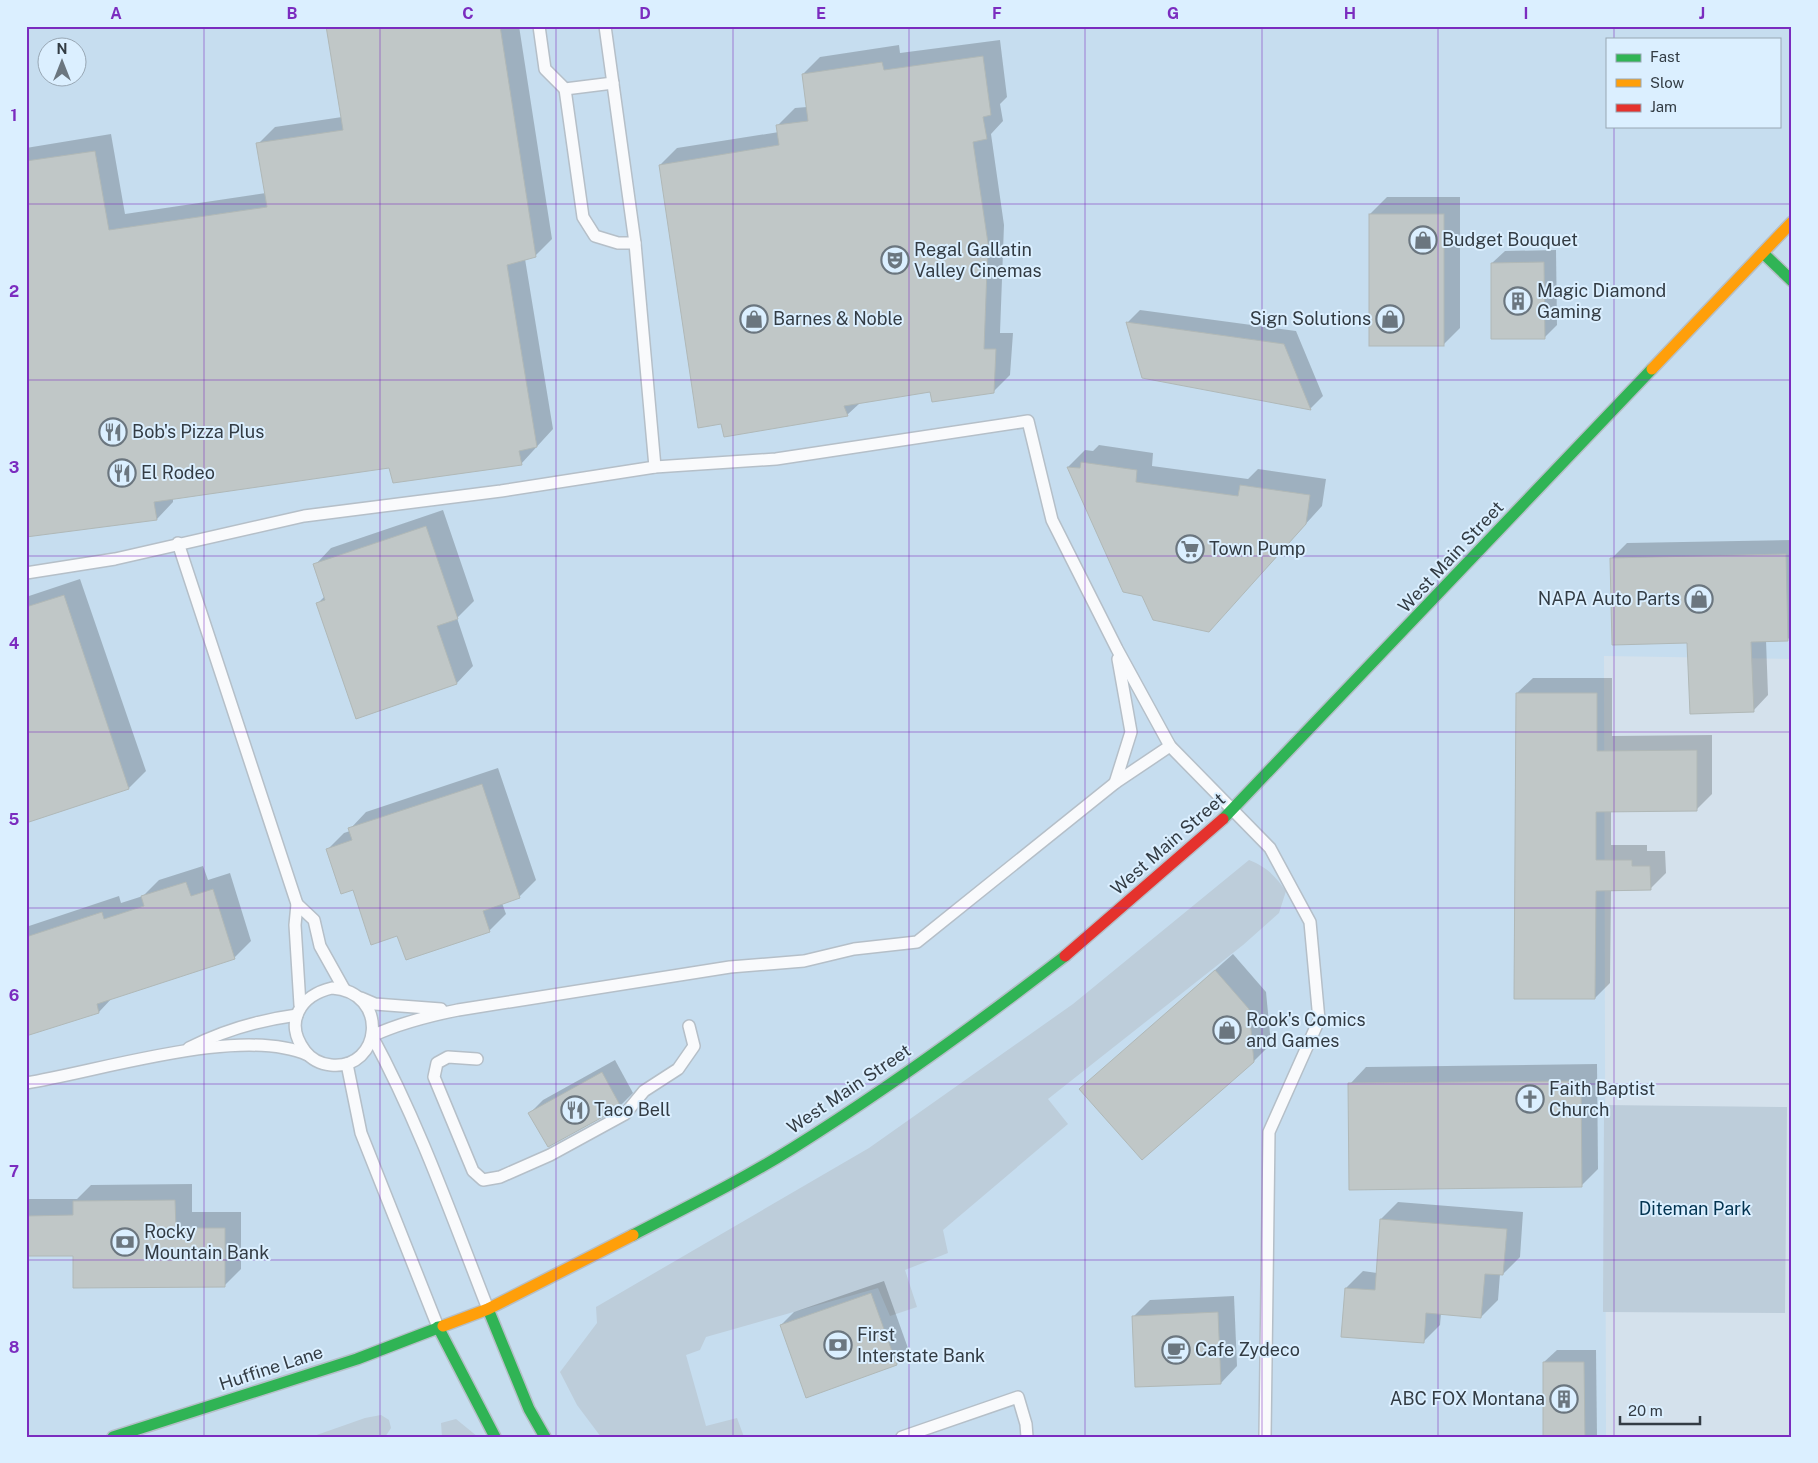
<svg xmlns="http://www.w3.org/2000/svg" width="1818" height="1463" font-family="'Public Sans',sans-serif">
	<rect width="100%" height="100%" fill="#d4e1ec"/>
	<!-- built -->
	<path fill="#c6ddef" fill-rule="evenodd" d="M26 26H1792V659L1604 656 1606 1437H26ZM1607 39H1779V126H1607ZM48 48H78V78H48Z"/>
	<!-- green -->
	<g fill="#bdcdda">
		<path d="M1249 860C1267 867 1275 876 1286 891L1279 913 1243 945 1048 1099 1068 1124 943 1230 948 1253 905 1270 917 1307 890 1316 878 1288 706 1337 700 1350 686 1355 706 1426 737 1418 744 1437H601L577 1405 560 1372 597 1323 596 1307 869 1148 1073 1004Z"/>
		<polygon points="1604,1105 1787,1107 1785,1313 1603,1312"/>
		<polygon points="381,1415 389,1420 391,1428 385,1437 311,1437 365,1418"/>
		<polygon points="456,1419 478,1437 442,1437 441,1423"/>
	</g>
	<!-- shadow -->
	<g fill="#0003">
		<polygon points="327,26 519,26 552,239 535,256 525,259 553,429 521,464 390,467 173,498 173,502 157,519 26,536 26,148 111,134 125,214 266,193 258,144 275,127 342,117"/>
		<polygon points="1000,40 1007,97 1000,104 1003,121 991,134 1004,225 1000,333 1013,333 1010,375 993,392 931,390 860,403 847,415 660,165 677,148 779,132 778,125 795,108 807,107 803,74 820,57 899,45 900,53"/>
		<polygon points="1387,197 1460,197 1460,328 1443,345 1370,214"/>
		<polygon points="1556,250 1557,325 1544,338 1492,263 1505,251"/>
		<polygon points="1140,310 1296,331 1323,396 1311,408 1143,377 1127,323"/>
		<polygon points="1099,445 1153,453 1152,466 1248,479 1258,469 1326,479 1322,506 1225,613 1124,591 1068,467 1085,450 1093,451"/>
		<polygon points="443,510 474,601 457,618 473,666 457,683 318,603 325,596 315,565 331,548"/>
		<polygon points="1792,540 1792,635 1787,640 1766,640 1768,695 1753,711 1612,558 1627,543"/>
		<polygon points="80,579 146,771 129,788 26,822 26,597"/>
		<polygon points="1533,678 1612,678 1612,736 1712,735 1712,794 1696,810 1611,810 1611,845 1647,845 1647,851 1665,851 1666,873 1650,889 1611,890 1610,983 1595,998 1517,693"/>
		<polygon points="498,768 536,880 519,897 502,903 506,914 489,931 398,934 354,889 327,850 344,833 350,831 350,829 366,812"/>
		<polygon points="203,866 208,880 230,873 251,941 234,958 113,997 99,1012 26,1035 26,927 119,896 121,903 143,896 159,880"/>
		<polygon points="1233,954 1266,992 1271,1044 1254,1061 1081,1089"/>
		<polygon points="615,1060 633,1093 620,1106 548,1146 530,1113 543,1100"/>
		<polygon points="1597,1064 1598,1169 1581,1186 1350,1084 1366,1067"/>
		<polygon points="192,1184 192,1212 241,1212 241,1269 224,1286 74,1254 26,1255 26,1199 77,1199 91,1185"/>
		<polygon points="1398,1202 1523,1212 1520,1257 1503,1274 1500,1274 1498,1300 1481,1317 1441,1313 1440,1325 1423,1342 1346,1288 1363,1271 1377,1273 1381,1219"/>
		<polygon points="884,1281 909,1351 897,1364 781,1325 794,1312"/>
		<polygon points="1234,1296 1237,1366 1221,1383 1133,1317 1150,1300"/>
		<polygon points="1557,1350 1596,1350 1597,1437 1544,1437 1544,1362"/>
	</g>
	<!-- building -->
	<g fill="#c0c7c7" stroke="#b0b8b7">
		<polygon points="326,26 500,26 536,257 507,265 537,447 519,451 522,465 393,483 389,468 154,502 157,520 26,537 26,161 95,151 109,230 267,207 256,143 343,130"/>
		<polygon points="983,56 991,115 983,117 987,139 973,142 988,243 984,349 996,349 994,393 932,402 930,392 844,406 848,416 724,437 721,424 698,428 659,165 779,145 776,125 808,121 802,74 882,62 884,70"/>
		<rect x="1369" y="214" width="75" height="132"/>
		<polygon points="1544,262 1545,339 1491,339 1491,263"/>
		<polygon points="1126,322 1284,344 1311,410 1142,378"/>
		<polygon points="1081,462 1137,470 1136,482 1238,496 1240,485 1310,495 1306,524 1209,632 1153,620 1142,596 1123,592 1067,467 1080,468"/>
		<polygon points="426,526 458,619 437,626 457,684 356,719 316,603 325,600 313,564"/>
		<polygon points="1786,554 1788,641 1751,642 1754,712 1690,714 1687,643 1612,645 1610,558"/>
		<polygon points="64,595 129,789 26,823 26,607"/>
		<polygon points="1516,693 1597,693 1597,751 1697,750 1697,811 1596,812 1596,860 1632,860 1632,866 1650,866 1651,890 1596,891 1595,999 1514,999"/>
		<polygon points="482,784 520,898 483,911 490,932 406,960 397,936 371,945 353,890 341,894 326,849 352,840 348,828"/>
		<polygon points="186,882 191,896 213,889 235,959 97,1004 99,1013 26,1036 26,937 102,912 104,919 144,906 141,896"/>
		<polygon points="1215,970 1249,1009 1254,1062 1142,1160 1079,1089"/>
		<polygon points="602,1072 621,1107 548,1147 528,1113"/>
		<polygon points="1581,1081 1582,1187 1349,1190 1348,1083"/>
		<polygon points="175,1200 176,1228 225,1228 225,1287 73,1288 73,1256 26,1256 26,1216 73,1215 73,1201"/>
		<polygon points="1380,1219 1507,1229 1503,1275 1485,1274 1481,1318 1426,1313 1424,1343 1341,1337 1345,1288 1375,1290"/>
		<polygon points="871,1293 897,1365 806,1398 780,1325"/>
		<polygon points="1218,1312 1221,1384 1135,1387 1132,1316"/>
		<polygon points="1543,1362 1584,1362 1585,1437 1543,1437"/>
	</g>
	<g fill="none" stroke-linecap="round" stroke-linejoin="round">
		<!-- lane casing -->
		<g stroke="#b5bfc8" stroke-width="14">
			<g id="lane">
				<polyline points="539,26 545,69 565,89 613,83"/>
				<polyline points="605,26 635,243 655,467"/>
				<polyline points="565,89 583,217 595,236 618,243 635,243"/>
				<polyline points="178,543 297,904 295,925 300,1005"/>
				<polyline points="26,573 115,559 304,516 501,491 655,467 776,459 1028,421 1052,520 1117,649 1170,746 1270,848 1310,922 1319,1020 1269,1132 1265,1437"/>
				<polyline points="1115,783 1131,732 1118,659"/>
				<polyline points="297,904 314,920 320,946 344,989"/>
				<path d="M332 988C390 992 382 1070 331 1065 321 1064 311 1059 305 1051 283 1022 301 995 332 988Z"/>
				<polyline points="361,998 375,1004 441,1009"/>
				<path d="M189 1048C222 1031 260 1020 297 1015"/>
				<polyline points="477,1059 448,1057 437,1063 434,1077 473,1171 483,1180 500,1177 550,1155 625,1114 644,1091 678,1069 694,1046 689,1026"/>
				<polyline points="347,1064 361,1133 438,1327"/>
				<path d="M26 1083C101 1071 241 1025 308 1055"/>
				<path d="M488 1309C452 1217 419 1123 372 1036 400 1023 428 1016 458 1010L730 967 804 961 854 949 917 942 1115 783 1170 746"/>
				<polyline points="902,1437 1018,1397 1026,1424 1027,1437"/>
			</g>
		</g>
		<!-- fast casing -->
		<g stroke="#b5bfc8" stroke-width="14">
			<g id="fast">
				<polyline points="1763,253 1792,281"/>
				<polyline points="1223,819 1652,369"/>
				<path d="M633 1235C687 1207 742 1180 793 1148 887 1089 977 1024 1065 956"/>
				<polyline points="488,1309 529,1409 545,1437"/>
				<polyline points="438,1327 495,1437"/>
				<polyline points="113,1437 357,1359 443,1326"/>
			</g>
		</g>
		<!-- slow casing -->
		<g stroke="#b5bfc8" stroke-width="14">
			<g id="slow">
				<polyline points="1652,369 1792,222"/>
				<polyline points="443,1326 488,1309 633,1235"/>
			</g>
		</g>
		<!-- jam casing -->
		<g stroke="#b5bfc8" stroke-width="14">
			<polyline id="jam" points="1065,956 1223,819"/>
		</g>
		<!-- lane -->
		<use href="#lane" stroke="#f9fafc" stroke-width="11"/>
		<!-- fast -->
		<use href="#fast" stroke="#30b455" stroke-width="11"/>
		<!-- slow -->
		<use href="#slow" stroke="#ff9f0a" stroke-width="11"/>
		<!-- jam -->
		<use href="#jam" stroke="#e5322d" stroke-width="11"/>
	</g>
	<!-- grid -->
	<path fill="none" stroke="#7b2cbf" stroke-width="1" stroke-opacity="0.55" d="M204 26V1437M380 26V1437M556 26V1437M733 26V1437M909 26V1437M1085 26V1437M1262 26V1437M1438 26V1437M1614 26V39M1614 126V1437M26 204H1792M26 380H1792M26 556H1792M26 732H1792M26 908H1792M26 1084H1792M26 1260H1792"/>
	<!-- icons -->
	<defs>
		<g id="shop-ring" transform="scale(1.4375)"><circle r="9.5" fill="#dbefff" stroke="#6b767f" stroke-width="1.5"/><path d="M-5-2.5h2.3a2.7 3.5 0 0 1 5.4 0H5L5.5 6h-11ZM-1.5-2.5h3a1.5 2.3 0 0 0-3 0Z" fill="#6b767f"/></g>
		<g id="theatre-ring" transform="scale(1.4375)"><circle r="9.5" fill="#dbefff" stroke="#6b767f" stroke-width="1.5"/><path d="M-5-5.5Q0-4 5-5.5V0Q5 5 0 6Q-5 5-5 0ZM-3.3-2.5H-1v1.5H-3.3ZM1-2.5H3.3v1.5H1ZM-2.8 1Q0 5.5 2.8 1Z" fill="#6b767f"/></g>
		<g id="building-ring" transform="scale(1.4375)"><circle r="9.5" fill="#dbefff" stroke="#6b767f" stroke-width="1.5"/><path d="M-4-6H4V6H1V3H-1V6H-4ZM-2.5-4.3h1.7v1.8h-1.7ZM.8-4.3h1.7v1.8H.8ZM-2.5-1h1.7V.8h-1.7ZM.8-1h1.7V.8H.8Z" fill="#6b767f"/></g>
		<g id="restaurant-ring" transform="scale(1.4375)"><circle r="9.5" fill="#dbefff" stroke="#6b767f" stroke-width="1.5"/><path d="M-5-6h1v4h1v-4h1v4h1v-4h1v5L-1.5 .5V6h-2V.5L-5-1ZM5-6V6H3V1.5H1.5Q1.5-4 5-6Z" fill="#6b767f"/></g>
		<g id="supermarket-ring" transform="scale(1.4375)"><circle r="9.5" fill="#dbefff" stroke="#6b767f" stroke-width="1.5"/><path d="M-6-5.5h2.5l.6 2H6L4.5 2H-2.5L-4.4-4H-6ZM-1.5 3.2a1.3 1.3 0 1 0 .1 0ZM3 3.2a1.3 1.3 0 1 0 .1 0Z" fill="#6b767f"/></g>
		<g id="church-ring" transform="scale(1.4375)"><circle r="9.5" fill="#dbefff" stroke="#6b767f" stroke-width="1.5"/><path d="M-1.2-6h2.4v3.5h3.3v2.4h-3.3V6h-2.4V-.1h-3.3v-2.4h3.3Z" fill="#6b767f"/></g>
		<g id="bank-ring" transform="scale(1.4375)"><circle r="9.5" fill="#dbefff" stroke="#6b767f" stroke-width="1.5"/><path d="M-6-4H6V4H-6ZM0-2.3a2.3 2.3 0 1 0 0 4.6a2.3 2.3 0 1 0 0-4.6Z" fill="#6b767f"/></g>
		<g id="cafe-ring" transform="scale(1.4375)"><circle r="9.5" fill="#dbefff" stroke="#6b767f" stroke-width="1.5"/><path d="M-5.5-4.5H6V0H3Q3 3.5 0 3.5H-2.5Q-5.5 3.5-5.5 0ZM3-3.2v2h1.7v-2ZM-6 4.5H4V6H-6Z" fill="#6b767f"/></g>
	</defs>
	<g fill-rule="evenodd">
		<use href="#shop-ring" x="1423" y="240"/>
		<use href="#theatre-ring" x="895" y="260"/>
		<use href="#building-ring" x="1518" y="301"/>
		<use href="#shop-ring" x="754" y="319"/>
		<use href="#shop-ring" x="1390" y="319"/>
		<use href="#restaurant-ring" x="113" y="432"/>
		<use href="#restaurant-ring" x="122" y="473"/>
		<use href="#supermarket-ring" x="1190" y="549"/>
		<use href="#shop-ring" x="1699" y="599"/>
		<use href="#shop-ring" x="1227" y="1030"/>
		<use href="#church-ring" x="1530" y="1099"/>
		<use href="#restaurant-ring" x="575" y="1110"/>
		<use href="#bank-ring" x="125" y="1242"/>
		<use href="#bank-ring" x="838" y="1345"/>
		<use href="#cafe-ring" x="1176" y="1350"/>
		<use href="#building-ring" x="1564" y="1399"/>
	</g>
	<g text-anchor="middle" stroke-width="4" stroke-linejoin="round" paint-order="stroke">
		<!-- poi labels -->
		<g font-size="18" fill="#333c44" stroke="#dbefff" text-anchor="start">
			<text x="1442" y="246">Budget Bouquet</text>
			<text x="914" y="256">Regal Gallatin<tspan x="914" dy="21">Valley Cinemas</tspan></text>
			<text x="1537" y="297">Magic Diamond<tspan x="1537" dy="21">Gaming</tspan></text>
			<text x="773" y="325">Barnes &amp; Noble</text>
			<text x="1371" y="325" text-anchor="end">Sign Solutions</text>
			<text x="132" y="438">Bob's Pizza Plus</text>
			<text x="141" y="479">El Rodeo</text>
			<text x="1209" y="555">Town Pump</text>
			<text x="1680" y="605" text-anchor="end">NAPA Auto Parts</text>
			<text x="1246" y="1026">Rook's Comics<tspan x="1246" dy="21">and Games</tspan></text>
			<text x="1549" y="1095">Faith Baptist<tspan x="1549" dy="21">Church</tspan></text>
			<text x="594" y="1116">Taco Bell</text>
			<text x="144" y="1238">Rocky<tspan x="144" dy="21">Mountain Bank</tspan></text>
			<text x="857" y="1341">First<tspan x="857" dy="21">Interstate Bank</tspan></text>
			<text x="1195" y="1356">Cafe Zydeco</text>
			<text x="1545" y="1405" text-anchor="end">ABC FOX Montana</text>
		</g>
		<!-- street labels -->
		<g font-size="18" fill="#333c44" stroke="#dbefff">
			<text transform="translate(1451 557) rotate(-47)" y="6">West Main Street</text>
			<text transform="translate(1168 844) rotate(-41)" y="6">West Main Street</text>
			<text transform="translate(849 1089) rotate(-34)" y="6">West Main Street</text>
			<text transform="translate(271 1368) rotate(-18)" y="6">Huffine Lane</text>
		</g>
		<!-- park labels -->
		<g font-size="18" fill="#023350" stroke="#dbefff">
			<text x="1695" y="1215">Diteman Park</text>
		</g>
	</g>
	<!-- border -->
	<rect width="1818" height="1463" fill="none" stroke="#dbefff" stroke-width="55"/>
	<!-- legend -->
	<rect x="1606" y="38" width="175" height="90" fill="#dbefff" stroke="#98a7b4"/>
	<rect x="1616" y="54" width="25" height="8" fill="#30b455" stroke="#98a7b4"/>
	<text x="1650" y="62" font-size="15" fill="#333c44">Fast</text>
	<rect x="1616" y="79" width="25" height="8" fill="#ff9f0a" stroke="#98a7b4"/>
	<text x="1650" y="88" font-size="15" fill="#333c44">Slow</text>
	<rect x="1616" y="104" width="25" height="8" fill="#e5322d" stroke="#98a7b4"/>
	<text x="1650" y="112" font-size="15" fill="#333c44">Jam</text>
	<!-- north arrow -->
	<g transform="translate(62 62)"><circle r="24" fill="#dbefff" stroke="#98a7b4"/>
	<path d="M0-4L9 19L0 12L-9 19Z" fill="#6b767f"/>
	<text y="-8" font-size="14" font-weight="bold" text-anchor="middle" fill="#333c44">N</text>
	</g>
	<!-- scale -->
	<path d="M1620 1416v8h80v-8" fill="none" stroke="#333c44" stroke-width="2.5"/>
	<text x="1628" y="1416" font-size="15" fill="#333c44" stroke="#dbefff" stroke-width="4" paint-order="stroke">20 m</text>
	<rect x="28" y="28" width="1762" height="1408" fill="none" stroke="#7b2cbf" stroke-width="2"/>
	<g font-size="16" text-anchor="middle" font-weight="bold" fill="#7b2cbf">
		<text x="116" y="19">A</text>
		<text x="292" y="19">B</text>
		<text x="468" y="19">C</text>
		<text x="645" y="19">D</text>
		<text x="821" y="19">E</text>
		<text x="997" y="19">F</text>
		<text x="1173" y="19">G</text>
		<text x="1350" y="19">H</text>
		<text x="1526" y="19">I</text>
		<text x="1702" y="19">J</text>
		<text x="14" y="121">1</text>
		<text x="14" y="297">2</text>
		<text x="14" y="473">3</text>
		<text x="14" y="649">4</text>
		<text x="14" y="825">5</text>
		<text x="14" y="1001">6</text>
		<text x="14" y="1177">7</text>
		<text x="14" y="1353">8</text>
	</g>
</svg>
